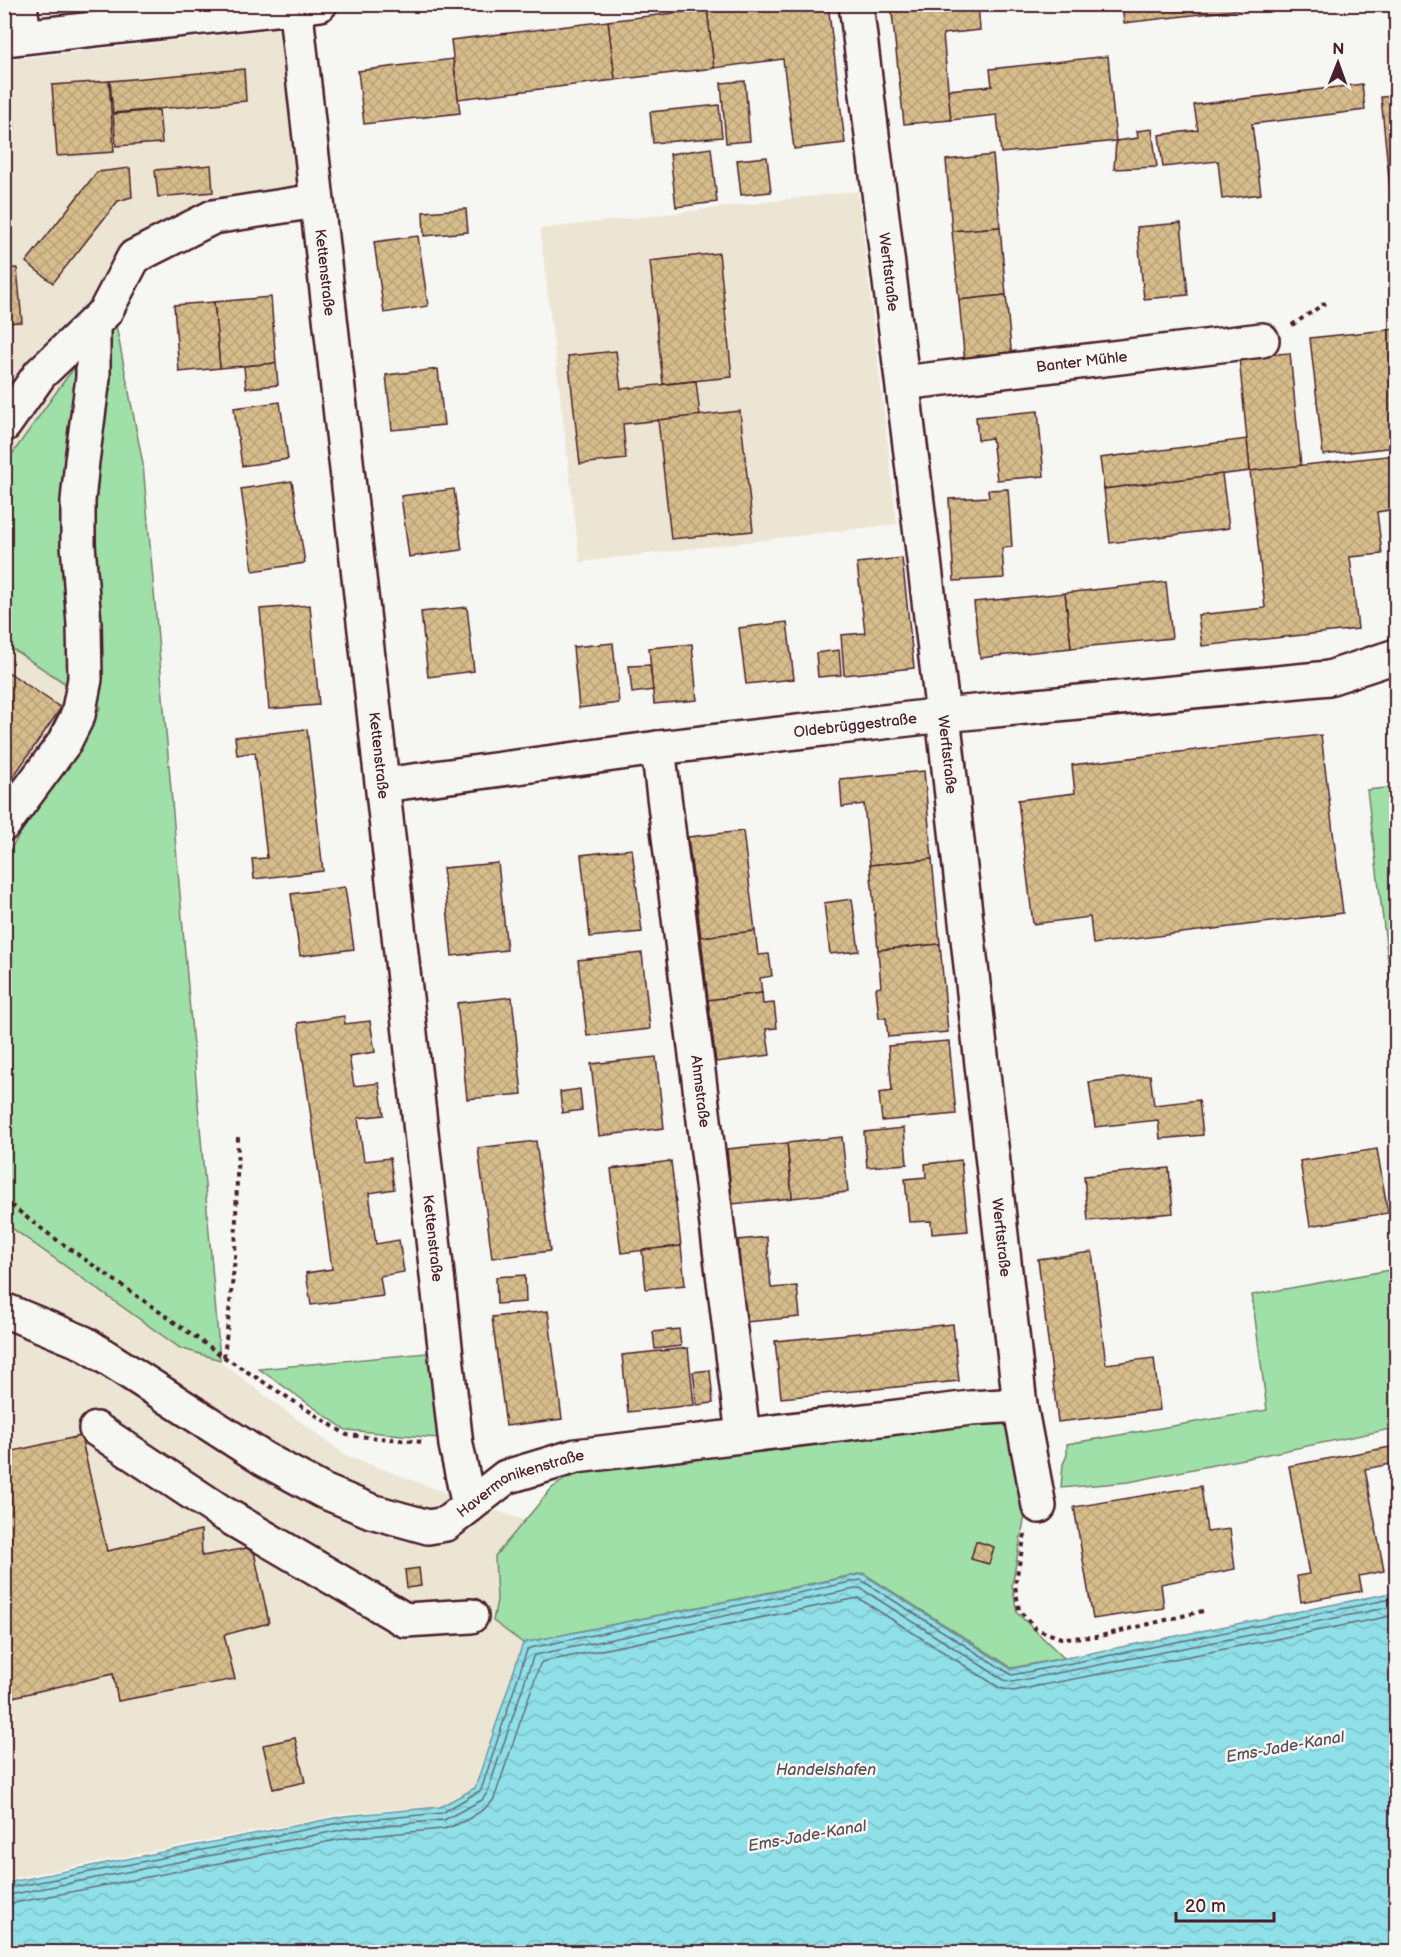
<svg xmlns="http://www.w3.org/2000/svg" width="1401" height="1957" font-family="'Balsamiq Sans',sans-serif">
	<defs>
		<pattern id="water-waves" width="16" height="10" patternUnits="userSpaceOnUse" patternTransform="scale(1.5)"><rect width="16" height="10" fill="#8fe0e8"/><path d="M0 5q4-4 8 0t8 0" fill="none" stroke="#7dc0c7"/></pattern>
		<pattern id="building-cross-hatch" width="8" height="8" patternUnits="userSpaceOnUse" patternTransform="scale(1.5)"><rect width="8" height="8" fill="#d6bd8c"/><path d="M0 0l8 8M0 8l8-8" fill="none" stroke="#b9a279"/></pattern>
	</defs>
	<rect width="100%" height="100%" fill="#f6f6f2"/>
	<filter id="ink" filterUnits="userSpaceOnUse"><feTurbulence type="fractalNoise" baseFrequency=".0167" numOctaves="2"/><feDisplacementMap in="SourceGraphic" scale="12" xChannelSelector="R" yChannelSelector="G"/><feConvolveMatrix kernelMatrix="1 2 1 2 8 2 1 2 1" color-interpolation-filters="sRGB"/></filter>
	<g filter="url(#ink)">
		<!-- built -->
		<g fill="#ece5d3">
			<polygon points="284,28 304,213 212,227 142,265 114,315 62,384 5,464 5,60"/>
			<polygon points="858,191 897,524 580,562 540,229"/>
			<polygon points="5,644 101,706 5,859"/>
			<polygon points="4,1223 180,1348 219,1361 345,1455 481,1506 524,1520 495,1556 497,1600 492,1621 522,1643 474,1788 441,1806 343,1814 5,1880"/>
		</g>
		<!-- green -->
		<g fill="#9fdfa8" stroke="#747f6a" stroke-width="1.5">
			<polygon points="114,315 143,464 220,1360 180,1348 5,1223 4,859 101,707 5,644 5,464 62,384"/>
			<polygon points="1396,787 1396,1025 1367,790"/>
			<polygon points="1396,1269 1396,1428 1129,1482 1061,1488 1063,1464 1067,1455 1067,1444 1267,1410 1252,1295"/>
			<polygon points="437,1352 448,1439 346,1430 259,1369"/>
			<polygon points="1007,1416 1034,1507 1024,1520 1012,1585 1017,1613 1064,1658 1012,1668 863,1573 523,1643 493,1621 497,1600 495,1556 552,1488 582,1468"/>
		</g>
		<!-- water -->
		<polygon fill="url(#water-waves)" stroke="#73939c" stroke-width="1.5" points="863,1574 1011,1669 1396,1592 1396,1952 5,1952 5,1883 344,1816 440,1807 475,1788 523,1643"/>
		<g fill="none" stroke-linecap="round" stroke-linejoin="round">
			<!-- shore -->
			<g stroke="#666c77" stroke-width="1.5">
				<polyline points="4,1889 344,1822 442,1813 481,1790 527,1650 530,1648 861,1580 1012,1675 1396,1598"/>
				<polyline points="4,1896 346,1829 444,1820 482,1800 487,1793 533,1657 535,1655 860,1588 1004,1680 1012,1682 1396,1606"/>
				<path d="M4 1905 347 1838 442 1829C456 1827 486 1811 494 1799L540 1664 542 1662 858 1598 1000 1688 1013 1691 1396 1615"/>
			</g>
		</g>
		<!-- building -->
		<g fill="url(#building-cross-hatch)" stroke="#4a1f2b" stroke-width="1.5">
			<polygon points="743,4 828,4 845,143 794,149 783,59 714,68 707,9"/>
			<polygon points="891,4 978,4 980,30 943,34 951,120 904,124"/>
			<polygon points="1122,4 1288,4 1124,23"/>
			<polygon points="707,9 714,68 615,80 608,21"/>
			<polygon points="608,21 615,80 458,99 451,40"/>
			<polygon points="1108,56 1116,141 1001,153 997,115 951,120 948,90 992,86 990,69"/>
			<polygon points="453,59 460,113 364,124 358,71"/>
			<polygon points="244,69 246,101 113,113 110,81"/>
			<polygon points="10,79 14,126 4,127 4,80"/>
			<polygon points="109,81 114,152 57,156 52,85"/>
			<polygon points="745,81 750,141 726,143 721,83"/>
			<polygon points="1362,84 1365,110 1252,124 1261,194 1222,199 1218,161 1163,167 1159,135 1198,130 1194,105"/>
			<polygon points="1396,96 1396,189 1390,189 1381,97"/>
			<polygon points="719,105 722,137 653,143 650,112"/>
			<polygon points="159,110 162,143 116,146 113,114"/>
			<polygon points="1152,129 1157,167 1114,169 1116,141 1138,138 1137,131"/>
			<polygon points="711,148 717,202 676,207 670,154"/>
			<polygon points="993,155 1000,227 952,231 946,160"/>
			<polygon points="767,157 771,192 741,195 737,160"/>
			<polygon points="211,165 213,192 158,197 155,170"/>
			<polygon points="130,168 132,197 118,201 53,283 26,262 97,172"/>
			<polygon points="466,209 468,232 424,236 423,212"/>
			<polygon points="1181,223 1188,295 1144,299 1137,227"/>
			<polygon points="1000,227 1006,295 959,300 952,231"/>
			<polygon points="418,236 428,306 384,313 374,242"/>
			<polygon points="719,253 732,377 663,384 650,261"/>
			<polygon points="17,268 22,322 4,323 4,269"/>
			<polygon points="1006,295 1012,360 965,364 959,300"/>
			<polygon points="271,297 276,363 220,368 214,302"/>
			<polygon points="214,302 220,368 179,372 174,305"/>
			<polygon points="1396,329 1396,447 1323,455 1310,338"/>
			<polygon points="616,351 621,389 696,381 700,416 623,424 626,459 580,464 568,356"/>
			<polygon points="1290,353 1301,466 1250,471 1239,357"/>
			<polygon points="276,363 278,385 246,388 244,366"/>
			<polygon points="438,369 444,425 392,430 386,375"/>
			<polygon points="280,402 288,459 242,466 234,408"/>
			<polygon points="740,411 753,531 671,539 658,420"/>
			<polygon points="1038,411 1044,476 997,480 992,438 978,440 976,417"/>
			<polygon points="1247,439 1250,471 1104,489 1100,458"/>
			<polygon points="1396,455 1396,509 1377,512 1382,554 1350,557 1358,629 1202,646 1198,615 1265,608 1250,471"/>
			<polygon points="1222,474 1229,528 1110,543 1104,489"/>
			<polygon points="292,481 305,563 253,571 241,489"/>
			<polygon points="454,489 462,550 409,557 401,496"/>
			<polygon points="1008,489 1012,547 1002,548 1004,578 954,581 949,499 989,497 988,490"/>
			<polygon points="902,558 914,668 844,675 841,635 865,633 857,563"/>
			<polygon points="1166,582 1172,638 1071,648 1065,593"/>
			<polygon points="1065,593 1071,648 980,658 974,602"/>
			<polygon points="310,605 319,705 269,709 260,609"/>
			<polygon points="467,607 474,671 428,677 421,612"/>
			<polygon points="787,622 794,679 746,684 739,628"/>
			<polygon points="613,643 619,703 579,708 573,647"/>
			<polygon points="692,644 697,700 654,704 649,648"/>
			<polygon points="839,650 841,675 818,677 816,653"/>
			<polygon points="650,665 653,690 632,693 629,666"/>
			<polygon points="4,669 61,708 4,790"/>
			<polygon points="307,729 323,871 254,879 252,859 267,858 255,752 237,755 235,737"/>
			<polygon points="1321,735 1343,913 1093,944 1090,917 1033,924 1018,800 1075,793 1072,765"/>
			<polygon points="924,771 932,859 870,865 864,804 842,807 840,779"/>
			<polygon points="743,831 755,931 701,937 688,837"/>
			<polygon points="632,849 642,932 590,937 581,855"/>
			<polygon points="932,859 940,944 878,950 870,865"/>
			<polygon points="498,863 507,950 452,956 443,868"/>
			<polygon points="345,887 354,949 300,956 291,894"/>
			<polygon points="852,899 859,951 830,954 824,903"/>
			<polygon points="755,931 758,955 769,954 772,976 760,978 762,993 708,1000 701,937"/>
			<polygon points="940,944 948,1032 888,1037 886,1018 879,1018 876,988 881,987 878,950"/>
			<polygon points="642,953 650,1029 587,1036 578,960"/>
			<polygon points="762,993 763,1004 774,1003 777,1028 766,1029 770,1055 716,1062 708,1000"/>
			<polygon points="512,997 522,1094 467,1099 457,1003"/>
			<polygon points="344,1016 345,1024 370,1021 375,1052 349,1056 354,1086 379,1083 384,1115 358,1118 364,1161 390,1158 394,1189 369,1193 376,1244 399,1240 404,1272 380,1276 383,1296 311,1305 306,1273 332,1269 298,1023"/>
			<polygon points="949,1041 956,1114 882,1121 879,1093 892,1091 888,1046"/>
			<polygon points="656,1057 664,1128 599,1136 591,1064"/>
			<polygon points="1150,1075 1154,1105 1199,1100 1203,1135 1160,1139 1158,1120 1095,1127 1089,1082"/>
			<polygon points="580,1089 582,1110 562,1113 560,1092"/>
			<polygon points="904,1128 907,1164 867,1167 864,1132"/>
			<polygon points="842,1137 848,1192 792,1198 787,1143"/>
			<polygon points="536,1141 550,1251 492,1258 478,1148"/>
			<polygon points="787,1143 792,1198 732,1204 727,1149"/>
			<polygon points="1377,1149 1388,1213 1310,1226 1300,1161"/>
			<polygon points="961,1160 968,1231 932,1234 931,1221 909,1222 905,1179 926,1177 925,1164"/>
			<polygon points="671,1161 681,1246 621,1253 611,1169"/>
			<polygon points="1169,1168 1173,1213 1088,1221 1084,1176"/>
			<polygon points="767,1237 771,1288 797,1286 800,1317 745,1322 738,1240"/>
			<polygon points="681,1246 685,1285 646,1289 642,1250"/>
			<polygon points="1092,1252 1106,1364 1154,1358 1160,1410 1058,1422 1038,1259"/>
			<polygon points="525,1275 526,1302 497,1304 496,1277"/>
			<polygon points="548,1311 562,1419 506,1426 492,1317"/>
			<polygon points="953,1324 959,1381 781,1398 775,1341"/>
			<polygon points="679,1329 681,1346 655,1349 653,1332"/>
			<polygon points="688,1348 694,1405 628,1412 622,1355"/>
			<polygon points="710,1370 713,1403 697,1405 693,1372"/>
			<polygon points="81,1436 107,1551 201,1530 202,1556 253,1547 269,1623 224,1635 235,1679 118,1701 113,1674 4,1699 4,1453"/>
			<polygon points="1396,1446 1396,1463 1365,1469 1384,1571 1359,1576 1362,1591 1301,1602 1297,1576 1309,1574 1289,1466"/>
			<polygon points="1201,1486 1207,1532 1230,1529 1235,1569 1161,1584 1164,1608 1093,1619 1074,1507"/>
			<polygon points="976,1541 994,1547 989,1564 971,1559"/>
			<polygon points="419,1568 421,1586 407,1588 405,1570"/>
			<polygon points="295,1738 305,1782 273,1789 263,1745"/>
		</g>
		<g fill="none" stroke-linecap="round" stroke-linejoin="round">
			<!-- minor casing -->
			<g stroke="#4a1f2b" stroke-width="38">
				<g id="minor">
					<polyline points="20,4 24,36"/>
					<path id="s1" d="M295 4 456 1445 469 1506"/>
					<path id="s2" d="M856 4 943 715 1020 1405 1039 1506"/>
					<polyline points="4,39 320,4"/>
					<path id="s3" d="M903 383 1262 340"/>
					<polyline points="4,425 40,374 105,312 134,257 213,217 316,201"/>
					<path id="s4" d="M658 748 743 1435"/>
					<path id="s5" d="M383 785 658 748 943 715 1329 678 1396 656"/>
					<polyline points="4,824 64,743 78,715 85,679 84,624 78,544 78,501 82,461 93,378 93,324"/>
					<path id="s6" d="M4 1310 84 1343 264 1459 323 1491 371 1511 428 1527 446 1524 506 1477 576 1456 971 1408 1020 1405"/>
					<polyline points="96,1429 221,1512 405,1620 471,1616"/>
				</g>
			</g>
			<!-- path -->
			<g stroke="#4a1f2b" stroke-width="4" stroke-dasharray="4.5 4.5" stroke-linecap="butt">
				<polyline points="1292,325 1327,302"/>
				<polyline points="1389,694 1396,713"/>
				<polyline points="4,1200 50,1235 224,1357 347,1435 423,1442"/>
				<polyline points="224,1357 235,1259 238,1137"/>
				<polyline points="1025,1534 1015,1585 1019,1610 1036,1629 1061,1638 1096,1637 1207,1610"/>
			</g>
			<!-- minor -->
			<use href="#minor" stroke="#f6f6f2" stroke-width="33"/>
		</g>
	</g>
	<g text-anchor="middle" stroke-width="5" stroke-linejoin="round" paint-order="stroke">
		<!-- street labels -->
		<g font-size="15" fill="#4a1f2b" stroke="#f6f6f2">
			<text dy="5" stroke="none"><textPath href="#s1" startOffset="270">Kettenstraße</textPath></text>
			<text dy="5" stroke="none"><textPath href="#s2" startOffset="270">Werftstraße</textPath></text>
			<text dy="5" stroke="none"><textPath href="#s3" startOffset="180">Banter Mühle</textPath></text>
			<text dy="5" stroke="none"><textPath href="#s5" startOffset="476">Oldebrüggestraße</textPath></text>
			<text dy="5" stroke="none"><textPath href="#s1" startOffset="756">Kettenstraße</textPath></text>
			<text dy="5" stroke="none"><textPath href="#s2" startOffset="756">Werftstraße</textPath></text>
			<text dy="5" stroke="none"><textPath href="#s4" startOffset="346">Ahmstraße</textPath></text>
			<text dy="5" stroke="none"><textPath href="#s1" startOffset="1242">Kettenstraße</textPath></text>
			<text dy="5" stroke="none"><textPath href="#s2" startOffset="1242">Werftstraße</textPath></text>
			<text dy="5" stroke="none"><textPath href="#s6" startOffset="584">Havermonikenstraße</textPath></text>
		</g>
		<!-- water labels -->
		<g font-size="16" font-style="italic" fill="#5b4f5a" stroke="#f6f6f2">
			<text transform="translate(1285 1746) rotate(-10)" y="6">Ems-Jade-Kanal</text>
			<text x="826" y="1775">Handelshafen</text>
			<text transform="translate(807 1835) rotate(-10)" y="6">Ems-Jade-Kanal</text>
		</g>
	</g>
	<!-- margin -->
	<rect width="1401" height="1957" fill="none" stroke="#f6f6f2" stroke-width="24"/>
	<rect x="12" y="12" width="1377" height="1933" fill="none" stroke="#4a1f2b" stroke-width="2" filter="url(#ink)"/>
	<!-- north arrow -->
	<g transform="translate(1338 63) rotate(1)" stroke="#f6f6f2" stroke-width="4.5" paint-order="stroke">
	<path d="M0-4.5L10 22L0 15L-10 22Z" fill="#4a1f2b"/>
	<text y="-9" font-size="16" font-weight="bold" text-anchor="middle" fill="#4a1f2b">N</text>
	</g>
	<!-- scale -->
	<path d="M1176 1912v9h98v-9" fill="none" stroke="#4a1f2b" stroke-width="3"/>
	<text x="1185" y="1912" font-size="18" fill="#4a1f2b" stroke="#f6f6f2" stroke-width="4.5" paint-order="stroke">20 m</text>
</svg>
